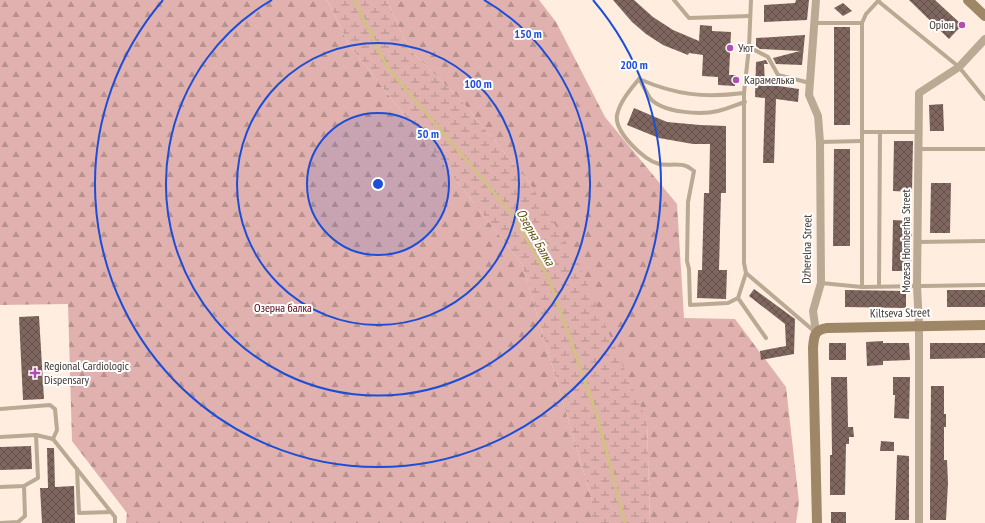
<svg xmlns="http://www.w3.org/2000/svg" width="985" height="523" font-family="'PT Sans Narrow',sans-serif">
	<defs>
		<pattern id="forest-firs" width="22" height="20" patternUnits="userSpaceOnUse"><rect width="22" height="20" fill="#e0b1ae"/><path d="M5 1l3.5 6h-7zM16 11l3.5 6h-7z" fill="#b7918e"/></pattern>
		<pattern id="wetland-marsh" width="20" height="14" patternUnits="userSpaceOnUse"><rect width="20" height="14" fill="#e0b1ae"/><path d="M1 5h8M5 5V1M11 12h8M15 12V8" fill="none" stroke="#b7918e"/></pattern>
		<pattern id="building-cross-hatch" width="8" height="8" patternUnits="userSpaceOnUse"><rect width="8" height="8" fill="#7f675f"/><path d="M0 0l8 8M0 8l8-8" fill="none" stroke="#64514b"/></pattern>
	</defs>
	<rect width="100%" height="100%" fill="#ffede0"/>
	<!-- forest -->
	<g fill="url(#forest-firs)">
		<polygon points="0,0 327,0 349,45 522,264 592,500 592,523 126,523 127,513 72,441 68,304 0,305"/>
		<polygon points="387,0 539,0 556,22 605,117 677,204 684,318 735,319 786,387 799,502 796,523 650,523 647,421 529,182 460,99 408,48"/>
	</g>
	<!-- wetland -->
	<polygon fill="url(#wetland-marsh)" points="327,0 387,0 408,48 460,99 529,182 578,262 647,421 650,523 592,523 592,500 522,264 349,45"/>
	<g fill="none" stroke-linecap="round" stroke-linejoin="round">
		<!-- stream -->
		<polyline stroke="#d2c085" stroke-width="3" points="354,0 387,67 513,215 549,279 597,416 625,523"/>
	</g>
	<!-- building -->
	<g fill="url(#building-cross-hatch)">
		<polygon points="613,0 634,0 653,17 673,30 699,41 700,25 712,26 712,31 731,32 729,75 736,75 735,86 718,85 718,77 702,76 703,55 689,53 688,55 663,45 646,34 632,22"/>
		<polygon points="796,0 809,0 807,20 764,22 764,5 795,3"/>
		<polygon points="909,0 935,0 962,25 949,39"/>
		<polygon points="843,3 852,11 843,16 834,8"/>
		<rect x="834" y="27" width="16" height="98"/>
		<polygon points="805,35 802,65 776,64 773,58 800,51 760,49 756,46 756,38"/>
		<polygon points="766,60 768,64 764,64 765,84 799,89 798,102 776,99 774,163 763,163 765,98 755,97 756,62"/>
		<polygon points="943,104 944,131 930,131 929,105"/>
		<polygon points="634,108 667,122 700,125 726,126 726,193 721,193 719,270 727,270 726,299 697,298 698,270 702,270 704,193 709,193 710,144 693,144 659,138 627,125"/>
		<polygon points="894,141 913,141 912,192 893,191"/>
		<polygon points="834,149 850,149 850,246 833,246"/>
		<polygon points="931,183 951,183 950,233 930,233"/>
		<polygon points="893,220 912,221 911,271 892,271"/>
		<polygon points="754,289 795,319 794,354 761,360 760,351 786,346 785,324 749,296"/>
		<polygon points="845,290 906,291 906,308 845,307"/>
		<rect x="947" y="290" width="38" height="17"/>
		<polygon points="39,316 44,399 23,400 19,317"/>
		<polygon points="883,341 883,343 909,343 910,360 883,361 883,365 867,366 866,342"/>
		<rect x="829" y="343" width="17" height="17"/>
		<polygon points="930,343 985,343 985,358 930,359"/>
		<polygon points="831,377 847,377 848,427 853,427 854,437 849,437 849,444 846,444 845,495 830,495 830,455 832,455"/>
		<polygon points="893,377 910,377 909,419 894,418 895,395 893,395"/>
		<polygon points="931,386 944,386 944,414 946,414 946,427 944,427 944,460 947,460 948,483 946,520 930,520 930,497"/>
		<polygon points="881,441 894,442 894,451 880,451"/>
		<polygon points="31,446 32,469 0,470 0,447"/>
		<polygon points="47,448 54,448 55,487 74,486 75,523 42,523 40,488 48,488"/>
		<polygon points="897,455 909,456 909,520 895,520"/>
		<rect x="831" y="512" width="15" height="11"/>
	</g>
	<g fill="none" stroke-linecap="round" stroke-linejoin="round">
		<!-- lane -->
		<g stroke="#baa993" stroke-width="4">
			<polyline points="674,0 689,18 750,16"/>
			<polyline points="751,0 749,47 744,93 744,263 746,273 814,331"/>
			<polyline points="878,1 959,67 985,99"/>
			<polyline points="814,23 862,23 866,14 879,0"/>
			<polyline points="749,47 768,57 778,75 810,83"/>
			<path d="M639 79C643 85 646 92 650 98 662 113 701 115 718 111 727 109 736 105 745 102"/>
			<path d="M744 93C704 98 676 95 639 79 631 89 620 101 617 115 614 132 644 160 659 164 667 166 678 163 686 166 689 167 691 169 694 171L688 202 687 261 689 269 690 305 728 303 738 298 746 273"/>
			<polyline points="862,132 918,132"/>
			<polyline points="820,142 862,141"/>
			<polyline points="918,149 985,149"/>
			<polyline points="917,242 985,241"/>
			<polyline points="821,283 862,287 862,23"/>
			<polyline points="879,286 880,132"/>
			<polyline points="862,287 985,285"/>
			<polyline points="738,298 766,338"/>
			<polyline points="0,409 50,405 55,409 57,430 53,439 115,517 115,523"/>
			<polyline points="0,437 36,435 53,439"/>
			<polyline points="77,469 79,513 111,512"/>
			<polyline points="0,487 24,486 38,478 36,435"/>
			<polyline points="0,523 18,522 25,516 24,486"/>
		</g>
		<!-- street -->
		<g stroke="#baa993" stroke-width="8">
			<polyline points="816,0 809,95 818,116 820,142 821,283 813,311 816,332"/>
			<polyline points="919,523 919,325 917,286 919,93 959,67 985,39"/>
		</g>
		<!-- secondary -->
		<g stroke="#9e8766" stroke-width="10">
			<polyline points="968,0 985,16"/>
			<path d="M817 523 813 348C814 336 814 330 827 328L985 325"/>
		</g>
	</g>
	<!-- distance rings -->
	<circle cx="378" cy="184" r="71" fill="#1d4ed8" fill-opacity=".12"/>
	<g fill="none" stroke="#1d4ed8" stroke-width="2">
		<circle cx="378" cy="184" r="71"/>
		<circle cx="378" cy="184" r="141"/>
		<path d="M484 0A212 212 0 1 1 272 0"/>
		<path d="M593 0A283 283 0 1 1 163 0"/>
	</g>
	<!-- markers -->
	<g fill="#b24db2" stroke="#fefefe" stroke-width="1.5">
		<circle cx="962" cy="25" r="4"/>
		<circle cx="730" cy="48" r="4"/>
		<circle cx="736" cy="80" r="4"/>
		<path d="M33 367h4v4h4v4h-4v4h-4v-4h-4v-4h4z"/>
	</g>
	<g text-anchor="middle" stroke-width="4" stroke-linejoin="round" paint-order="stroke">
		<!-- poi labels -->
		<g font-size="12" fill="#403731" stroke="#fefefe" text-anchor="start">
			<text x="954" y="29" text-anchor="end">Оріон</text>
			<text x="738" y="52">Уют</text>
			<text x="744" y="84">Карамелька</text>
			<text x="44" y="370">Regional Cardiologic<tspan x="44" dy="14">Dispensary</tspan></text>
		</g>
		<!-- street labels -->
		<g font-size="12" fill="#403731" stroke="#fefefe">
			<text transform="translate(906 241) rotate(-90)" y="4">Mozesa Homberha Street</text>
			<text transform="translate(807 249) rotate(-89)" y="4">Dzherelna Street</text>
			<text transform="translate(900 313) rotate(-1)" y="4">Kiltseva Street</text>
		</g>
		<!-- park labels -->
		<g font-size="12" fill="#560611" stroke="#fefefe">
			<text x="283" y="312">Озерна балка</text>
		</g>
		<!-- water labels -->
		<g font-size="13" font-style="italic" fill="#635105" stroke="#fefefe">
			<text transform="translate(536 237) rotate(60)" y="5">Озерна Балка</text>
		</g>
	</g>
	<circle cx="378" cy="184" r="6" fill="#1d4ed8" stroke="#fefefe" stroke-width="2"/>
	<g font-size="12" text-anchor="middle" font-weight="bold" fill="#1d4ed8" stroke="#fefefe" stroke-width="4" stroke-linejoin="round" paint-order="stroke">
		<text x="528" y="38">150 m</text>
		<text x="634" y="69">200 m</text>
		<text x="478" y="88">100 m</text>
		<text x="428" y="138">50 m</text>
	</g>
</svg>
